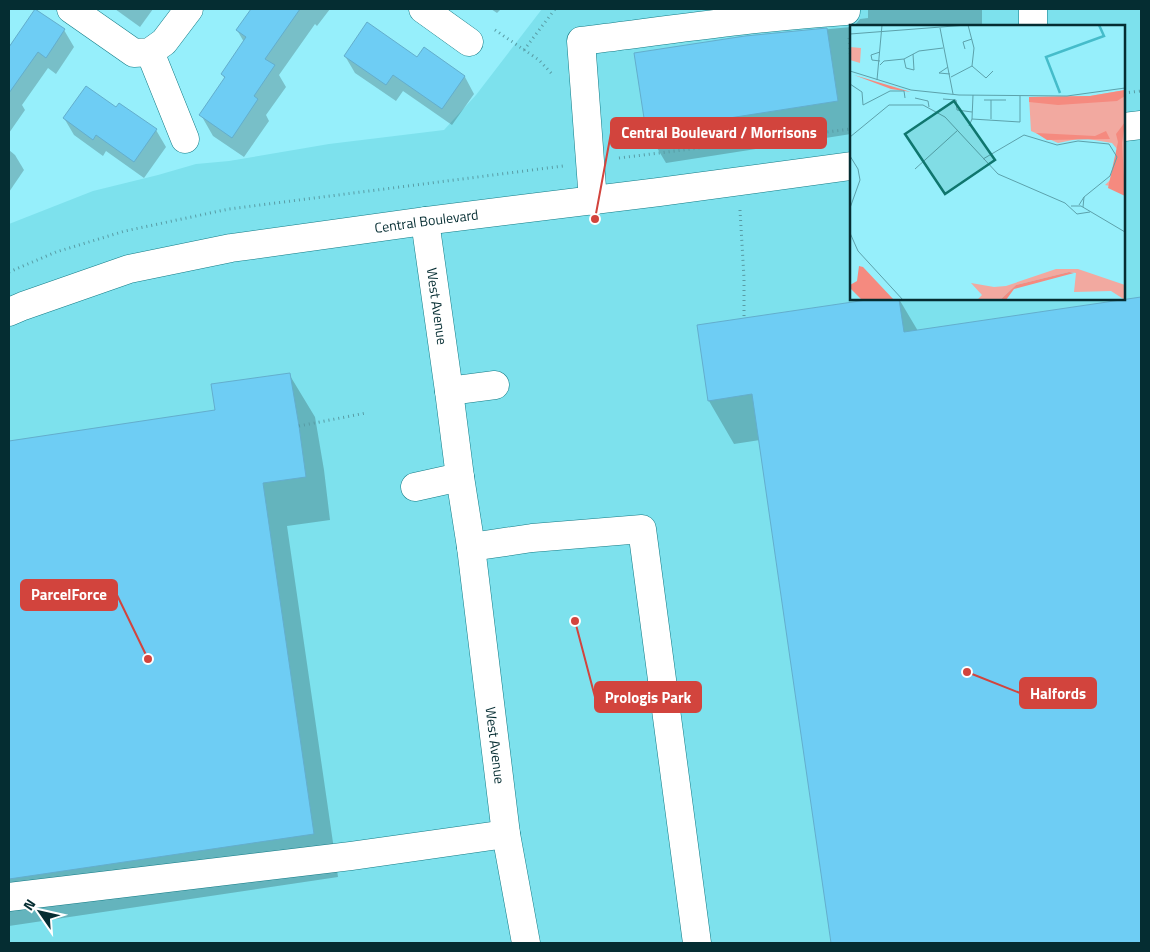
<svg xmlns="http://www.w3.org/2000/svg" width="1150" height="952" font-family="'Titillium Web',sans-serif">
	<rect width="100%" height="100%" fill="#96effb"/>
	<!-- built -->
	<path fill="#7de1ed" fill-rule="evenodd" d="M542 9H1141V943H9V224L93 191 158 175 196 164 229 161 329 144 444 130 476 95ZM851 26H1124V299H851Z"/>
	<!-- shadow -->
	<g fill="#0003">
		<polygon points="115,9 153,9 140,27"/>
		<polygon points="252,9 330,9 317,26 315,24 279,75 286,87 266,115 269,121 244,157 213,136 201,115 225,79 222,74 244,42 237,30"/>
		<polygon points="491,9 501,9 497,13"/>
		<polygon points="868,9 982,9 982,26 852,26 855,25 860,19 868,18"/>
		<polygon points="36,10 64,30 74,47 56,74 48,68 22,105 25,110 9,133 9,43 11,45"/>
		<polygon points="851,27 851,134 666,163 647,131 745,37"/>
		<polygon points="424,48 465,77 474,94 452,125 403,91 396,101 355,73 345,56 417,58"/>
		<polygon points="116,109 156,130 166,147 144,178 106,151 103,156 74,135 64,118"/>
		<polygon points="9,150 15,155 24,170 9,192"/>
		<polygon points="1141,298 1141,943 833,943 760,440 734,444 709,401 698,326 882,299 899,299 918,331"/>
		<polygon points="289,374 315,417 324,470 330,520 287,526 338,877 9,926 9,442 216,411"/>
	</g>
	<!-- building -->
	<g fill="#6ecdf4" stroke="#63aecd">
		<polygon points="35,9 65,29 46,58 38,52 9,93 9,47"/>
		<polygon points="251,9 300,9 265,59 275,65 254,96 258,99 232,138 199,115 225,77 221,74 246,37 236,30"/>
		<polygon points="367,22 417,57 424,47 465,76 442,109 393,75 386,85 344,56"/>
		<polygon points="827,28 838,101 646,131 634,53 745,36"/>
		<polygon points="86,86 116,107 119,103 157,129 134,162 96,135 93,140 63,118"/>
		<polygon points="1141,297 1141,943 831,943 752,394 708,401 697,325 873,299 899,299 904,332"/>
		<polygon points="290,373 299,426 306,477 263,483 314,834 9,879 9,441 215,410 211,384"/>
	</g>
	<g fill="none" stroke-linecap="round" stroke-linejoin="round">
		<!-- minor casing -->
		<g stroke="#137b86" stroke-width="29">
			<g id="minor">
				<polyline points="71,9 134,53 150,52 164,42 189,9"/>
				<polyline points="423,9 469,42"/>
				<polyline points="1033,26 1033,9"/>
				<polyline points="150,52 185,139"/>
				<polyline points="1124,127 1141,125"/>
				<path d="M593 201 581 41C669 30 757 17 846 11V9"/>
				<path id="s1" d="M425 221 449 391 460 477 471 547 506 834 526 943"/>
				<path id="s2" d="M9 312 23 306 129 269 231 248 425 221 659 192 851 166"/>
				<polyline points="449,391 495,385"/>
				<polyline points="415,487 460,477"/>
				<polyline points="471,547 532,538 642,529 697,943"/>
				<polyline points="9,897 351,856 506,834"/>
			</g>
		</g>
		<!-- path -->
		<g stroke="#589ca5" stroke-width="3" stroke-dasharray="1 4" stroke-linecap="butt">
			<polyline points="495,30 539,60 553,75"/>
			<polyline points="849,38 851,63"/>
			<polyline points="524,50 555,9"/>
			<polyline points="1124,93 1141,91"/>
			<polyline points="619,158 851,129"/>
			<polyline points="740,210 744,278 744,318"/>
			<polyline points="9,272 56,252 125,231 229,209 563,166"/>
			<polyline points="299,426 366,413"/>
		</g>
		<!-- minor -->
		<use href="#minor" stroke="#fff" stroke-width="28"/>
	</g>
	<g text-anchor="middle" stroke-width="4" stroke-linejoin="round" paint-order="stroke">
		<!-- street labels -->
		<g font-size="14" fill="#052d32" stroke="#fff">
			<text dy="5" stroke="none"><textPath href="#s2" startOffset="429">Central Boulevard</textPath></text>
			<text dy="5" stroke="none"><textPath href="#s1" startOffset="86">West Avenue</textPath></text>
			<text dy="5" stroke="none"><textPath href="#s1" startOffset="529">West Avenue</textPath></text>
		</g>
	</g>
	<!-- overview -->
	<g transform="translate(850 25)">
		<rect width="275" height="275" fill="#96effb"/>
		<path d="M0 22 11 23 10 38 0 35ZM275 65V164L255 160 262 153 267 124 262 118 232 113 208 118 181 106 179 72 240 71ZM206 244H228L275 260V275L261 266 224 267 226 248 219 247 166 260 150 275H127L132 270 121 258 144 262 156 261Z" fill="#f2a9a0"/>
		<path d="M4 50 61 67 41 64ZM275 65V71L267 76 208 80 179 77V72L240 71ZM275 97 272 118 275 171 258 163 268 117 266 109ZM256 106 260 114 197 115 186 108 245 111ZM9 241 13 242 44 275H12L0 263V260L7 256ZM219 247 224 248 164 264 156 275H150L166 260Z" fill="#f58a7f"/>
		<path fill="none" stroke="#45bcca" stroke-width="2.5" d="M210 68 196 32 254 11 249 0"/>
		<path fill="none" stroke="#5ca1ab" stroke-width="1" d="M90 3 103 69M0 9 117 0M115 24 113 17 122 14M54 34 56 43 64 45 63 29M30 36 22 35 21 30 30 27M30 40 34 36 54 34 69 26 93 23M122 41 136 53 143 46M98 42 89 48 100 49M0 46 61 65 109 70 217 71 275 63M101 52 122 41 124 23 118 0M27 55 32 0M0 59 12 67 13 80 40 66H54L55 73M65 73 78 76 79 82M93 74 106 75 107 85 122 87M134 75H156M122 94 170 97V71M141 94V75M119 101 122 94 123 70M0 112 39 80H73L95 92 148 149 215 178 227 189 240 187M0 131 8 144 10 155 0 183M133 134 174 110 207 120 228 116 259 119 267 132 260 151 234 172M65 144 108 105M229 180 234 172 233 182M221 181H231L275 207M0 208 8 226 53 275"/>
		<path fill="#0f766e" fill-opacity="0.15" stroke="#0f766e" stroke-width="2.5" d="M104 76 145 135 95 169 55 109Z"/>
		<rect width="275" height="275" fill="none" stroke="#052d32" stroke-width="2.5"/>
	</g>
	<!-- callouts -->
	<path fill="none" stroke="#d2443d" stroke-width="2" d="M595 219L611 133M148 659L117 595M967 672L1020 693M575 621L595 697"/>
	<g fill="#d2443d" stroke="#fff" stroke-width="2">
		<circle cx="595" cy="219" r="5"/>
		<circle cx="148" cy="659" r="5"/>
		<circle cx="967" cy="672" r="5"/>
		<circle cx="575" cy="621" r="5"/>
	</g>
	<g fill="#d2443d" stroke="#d2443d" stroke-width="2">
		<rect x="611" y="118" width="215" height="30" rx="5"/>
		<rect x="21" y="580" width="96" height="30" rx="5"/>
		<rect x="1020" y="678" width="76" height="30" rx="5"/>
		<rect x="595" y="682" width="106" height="30" rx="5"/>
	</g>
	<g font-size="15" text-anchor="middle" font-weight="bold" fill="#fff">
		<text x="719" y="138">Central Boulevard / Morrisons</text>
		<text x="69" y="600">ParcelForce</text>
		<text x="1058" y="699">Halfords</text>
		<text x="648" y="703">Prologis Park</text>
	</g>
	<!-- border -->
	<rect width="1150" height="952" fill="none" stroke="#052d32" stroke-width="20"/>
	<!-- north arrow -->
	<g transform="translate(40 912) rotate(304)" stroke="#ffffff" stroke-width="4" paint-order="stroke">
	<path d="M0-4L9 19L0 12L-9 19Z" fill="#052d32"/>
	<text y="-8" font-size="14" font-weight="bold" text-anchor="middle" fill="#052d32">N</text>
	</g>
</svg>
